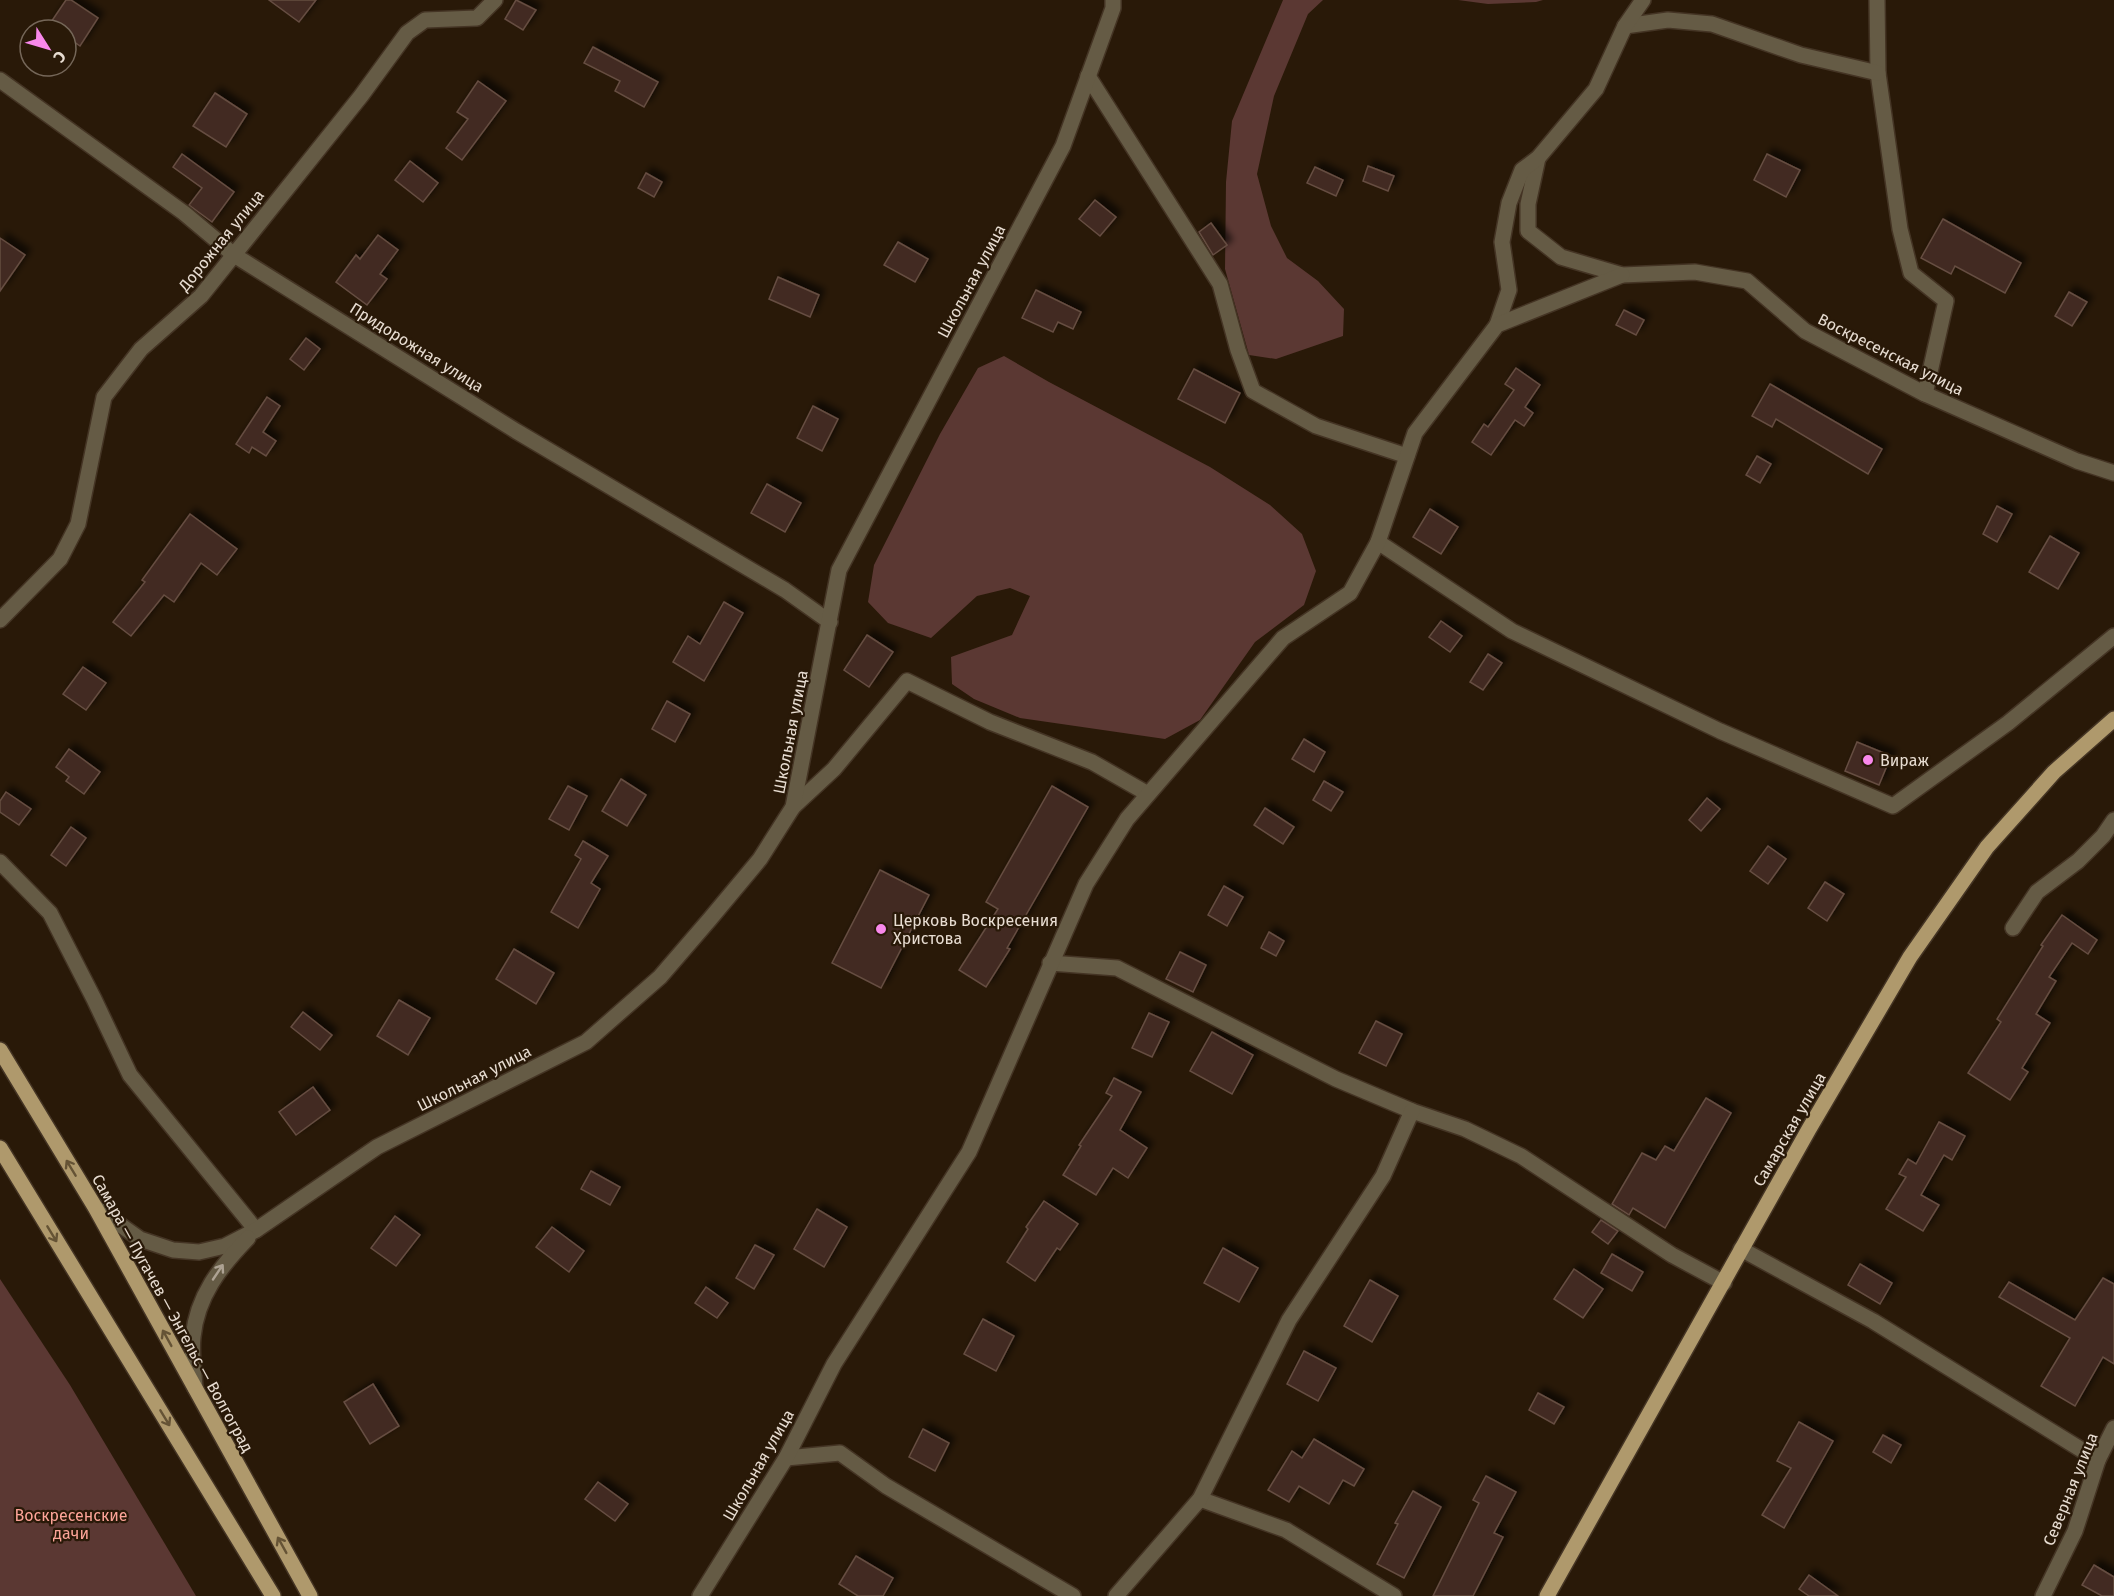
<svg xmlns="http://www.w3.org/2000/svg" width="2114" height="1596" font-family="'Fira Sans',sans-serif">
	<defs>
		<filter id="shadow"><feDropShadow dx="5.5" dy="-5.5" stdDeviation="3" flood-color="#0009"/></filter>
	</defs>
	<rect width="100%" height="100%" fill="#291908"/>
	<!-- green -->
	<g fill="#5b3833">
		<polygon points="1283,0 1323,0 1308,14 1274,96 1257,174 1271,226 1287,258 1318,281 1344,309 1343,336 1276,359 1249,355 1225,269 1226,182 1232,121"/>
		<polygon points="1458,0 1543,0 1536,2 1488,4"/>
		<polygon points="1004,356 1049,382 1210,467 1270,505 1302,534 1316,571 1304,605 1255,642 1200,720 1165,739 1020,718 974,699 952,684 951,657 1012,635 1030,596 1010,588 977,596 931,638 888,623 868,602 874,565 940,434 978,368"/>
		<polygon points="0,1279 70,1385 196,1596 0,1596"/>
	</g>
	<!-- building -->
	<g fill="#422c21" stroke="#664d42" stroke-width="1.5" filter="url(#shadow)">
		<polygon points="66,0 71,0 98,18 80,46 66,36 66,30 57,30 49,25"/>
		<polygon points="269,0 316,0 299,22"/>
		<polygon points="516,0 536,10 523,30 505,19"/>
		<polygon points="593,47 658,82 644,107 615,91 620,81 584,63"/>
		<polygon points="478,81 506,101 462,160 446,148 468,119 457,112"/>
		<polygon points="215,93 247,114 226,147 193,126"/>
		<polygon points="182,154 234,192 212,222 189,205 202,188 173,167"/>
		<polygon points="1767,154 1800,170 1786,197 1754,180"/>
		<polygon points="410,161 438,183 423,202 395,180"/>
		<polygon points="1368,166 1394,176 1388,191 1363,181"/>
		<polygon points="1315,167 1343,180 1336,196 1307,183"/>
		<polygon points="646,173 662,182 654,197 638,188"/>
		<polygon points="1095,200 1116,217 1100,236 1079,219"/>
		<polygon points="1943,219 2021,263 2005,293 1955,266 1951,274 1921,258"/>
		<polygon points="1211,223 1227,245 1213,255 1199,232"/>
		<polygon points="378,235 398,250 380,274 387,279 367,305 336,282 356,255 360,259"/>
		<polygon points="0,238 25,255 0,291"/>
		<polygon points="898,242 928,259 915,282 884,265"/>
		<polygon points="778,277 819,295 810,317 769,299"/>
		<polygon points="1036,290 1081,312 1073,329 1058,322 1053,332 1022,318"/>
		<polygon points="2069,292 2087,302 2072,326 2055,316"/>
		<polygon points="1624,310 1644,320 1636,335 1616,325"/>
		<polygon points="306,338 320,349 304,370 290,359"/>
		<polygon points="1516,368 1540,385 1525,407 1533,413 1524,426 1515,420 1491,455 1472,442 1484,424 1488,427 1514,390 1505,384"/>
		<polygon points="1194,369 1240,393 1225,423 1178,399"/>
		<polygon points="1770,384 1882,449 1868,474 1776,419 1772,427 1752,416"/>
		<polygon points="267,397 280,406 263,432 276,441 266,456 252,447 249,453 236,444"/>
		<polygon points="813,406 838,419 822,451 797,438"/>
		<polygon points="1757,456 1771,464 1760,483 1746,475"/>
		<polygon points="767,484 801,503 785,532 751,513"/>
		<polygon points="1997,506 2012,514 1997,542 1983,534"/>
		<polygon points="1430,509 1458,527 1441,554 1413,537"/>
		<polygon points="190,514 237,549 217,575 201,563 174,602 164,595 131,636 113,622 145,582 142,580"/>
		<polygon points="2050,536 2079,553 2058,589 2029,572"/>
		<polygon points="724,602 743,613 704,681 673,662 688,636 700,644"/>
		<polygon points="1441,621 1462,636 1450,652 1429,637"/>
		<polygon points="867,635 893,652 869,687 844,670"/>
		<polygon points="1488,654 1502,663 1483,690 1470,682"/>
		<polygon points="83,667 106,683 86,710 63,694"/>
		<polygon points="667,701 690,714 675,742 652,729"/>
		<polygon points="1304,739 1325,752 1314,772 1292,759"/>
		<polygon points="1857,742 1891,756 1879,785 1845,771"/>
		<polygon points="69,749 100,772 84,794 66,781 69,777 56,767"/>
		<polygon points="621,779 646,795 627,826 602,811"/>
		<polygon points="1324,781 1343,792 1331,811 1313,800"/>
		<polygon points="568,786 587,796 569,830 549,819"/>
		<polygon points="1052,786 1088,807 1007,948 1010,949 986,987 959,970 998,909 986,902"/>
		<polygon points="6,792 31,809 19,825 0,812 0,801"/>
		<polygon points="1707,798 1720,809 1701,831 1689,820"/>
		<polygon points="1265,808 1294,827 1283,844 1254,825"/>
		<polygon points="71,827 86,838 66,866 51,855"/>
		<polygon points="583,841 608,856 591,883 600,889 578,928 551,912 581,859 575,855"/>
		<polygon points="1768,846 1786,859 1768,884 1750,871"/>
		<polygon points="880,870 929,895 881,988 832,963"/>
		<polygon points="1825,882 1844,894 1827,921 1808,908"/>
		<polygon points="1224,886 1243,897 1227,926 1208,915"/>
		<polygon points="2062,915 2097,940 2088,954 2072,943 2049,977 2056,981 2036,1014 2050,1023 2022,1068 2028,1072 2010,1100 1968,1073 2001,1022 1997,1019 2043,946 2041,945"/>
		<polygon points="1269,932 1284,941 1276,956 1261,948"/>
		<polygon points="514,949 554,973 536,1004 496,979"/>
		<polygon points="1180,952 1206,965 1193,992 1166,979"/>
		<polygon points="399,1000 430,1018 408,1055 377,1036"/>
		<polygon points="303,1012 332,1035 320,1050 291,1027"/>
		<polygon points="1149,1013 1169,1022 1152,1057 1132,1048"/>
		<polygon points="1376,1021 1402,1034 1386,1066 1359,1053"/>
		<polygon points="1212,1032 1253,1055 1232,1094 1190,1071"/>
		<polygon points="1114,1078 1141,1092 1120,1130 1147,1148 1128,1178 1113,1168 1096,1195 1063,1175 1081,1146 1079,1145 1112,1096 1106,1093"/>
		<polygon points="313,1087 330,1110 296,1135 279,1112"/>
		<polygon points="1706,1098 1731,1113 1665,1228 1633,1208 1629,1215 1612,1204 1642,1153 1656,1160 1665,1146 1674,1151"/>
		<polygon points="1939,1122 1965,1136 1952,1160 1944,1155 1921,1195 1939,1205 1923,1231 1886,1209 1906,1177 1899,1174 1908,1159 1916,1164"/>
		<polygon points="591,1171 620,1187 610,1205 581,1189"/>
		<polygon points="1044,1201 1078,1224 1060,1250 1057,1248 1035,1281 1007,1262 1028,1229 1026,1227"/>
		<polygon points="817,1209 847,1227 824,1267 794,1249"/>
		<polygon points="395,1216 420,1235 396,1266 371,1248"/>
		<polygon points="1601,1220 1618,1231 1608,1244 1592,1232"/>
		<polygon points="552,1227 584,1251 569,1272 536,1247"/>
		<polygon points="755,1245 774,1255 754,1289 736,1278"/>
		<polygon points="1223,1248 1258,1268 1239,1302 1204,1283"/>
		<polygon points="1612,1254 1643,1272 1632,1291 1601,1273"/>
		<polygon points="1860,1264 1892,1283 1880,1304 1848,1285"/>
		<polygon points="1574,1269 1603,1289 1583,1318 1554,1299"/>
		<polygon points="2103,1278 2114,1284 2114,1364 2103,1357 2075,1406 2041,1386 2070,1338 1999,1297 2009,1282 2075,1320"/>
		<polygon points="1370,1280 1398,1296 1372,1342 1344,1326"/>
		<polygon points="706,1287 728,1303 717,1318 695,1303"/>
		<polygon points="983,1319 1014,1336 996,1371 964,1354"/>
		<polygon points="1304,1351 1336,1368 1318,1401 1287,1384"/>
		<polygon points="373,1384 399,1426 370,1444 344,1402"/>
		<polygon points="1538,1393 1564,1407 1554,1424 1529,1410"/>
		<polygon points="1799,1422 1833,1441 1784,1528 1762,1515 1791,1468 1777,1461"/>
		<polygon points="923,1429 949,1443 935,1471 909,1457"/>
		<polygon points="1883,1435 1901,1445 1891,1463 1873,1452"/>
		<polygon points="1314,1439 1364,1469 1354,1486 1343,1480 1329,1504 1299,1486 1289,1502 1268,1490 1292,1451 1302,1458"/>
		<polygon points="1486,1476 1516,1492 1494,1533 1503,1537 1473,1596 1433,1596 1479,1503 1473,1500"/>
		<polygon points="598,1482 628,1504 615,1521 585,1499"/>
		<polygon points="1413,1491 1441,1507 1404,1578 1377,1564 1398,1524 1395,1523"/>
		<polygon points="856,1556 893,1578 883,1596 858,1596 839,1584"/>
		<polygon points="2094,1565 2114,1577 2114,1596 2102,1596 2082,1585"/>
		<polygon points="1809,1575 1838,1596 1809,1596 1799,1589"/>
	</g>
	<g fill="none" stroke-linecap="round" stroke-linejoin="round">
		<!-- minor casing -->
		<g stroke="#443424" stroke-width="18">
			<g id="minor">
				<polyline points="1877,0 1878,73 1900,229 1911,273 1946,301 1925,394"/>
				<polyline points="1625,26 1668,20 1712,24 1801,55 1878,73"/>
				<polyline points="1088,76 1220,284 1238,350 1253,391 1316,426 1407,456"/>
				<polyline points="0,80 184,213 234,255 516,431 785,590 830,622"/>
				<polyline points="1538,158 1528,204 1528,231 1561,257 1622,275 1695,272 1747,281 1805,331 1925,394 2077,461 2114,473"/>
				<polyline points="1497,325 1509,290 1502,242 1509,203 1522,170 1538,158 1596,89 1625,26 1643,0"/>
				<polyline points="1378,542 1512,631 1720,731 1893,806 2008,723 2114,636"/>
				<polyline points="0,620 60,559 78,524 104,397 141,349 201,296 361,96 407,33 425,20 477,18 495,0"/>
				<polyline points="793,807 834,769 907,681 990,722 1092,762 1148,794"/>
				<polyline points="0,862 50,913 94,999 130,1075 256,1230"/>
				<polyline points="2013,928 2037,892 2078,861 2103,836 2114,820"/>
				<polyline points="1050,963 1117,968 1336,1079 1412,1111 1465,1129 1521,1156 1672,1255 1724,1283"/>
				<polyline points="95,1207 140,1239 173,1250 199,1252 225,1246 256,1230 377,1147 586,1042 660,977 710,919 760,859 793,807 839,570 1063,146 1113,8 1113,0"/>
				<polyline points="1741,1249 1873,1321 2098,1460"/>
				<path d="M195 1388C194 1371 191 1353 193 1337 197 1296 220 1267 248 1238"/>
				<polyline points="786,1458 840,1453 886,1486 1073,1596"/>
				<polyline points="1200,1499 1286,1530 1394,1596"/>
				<polyline points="700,1596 786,1458 834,1364 969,1152 1086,884 1127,819 1283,638 1350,593 1378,542 1415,433 1497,325 1622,275"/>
				<polyline points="1116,1596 1200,1499 1289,1320 1383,1176 1412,1111"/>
				<polyline points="2043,1596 2075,1531 2098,1460 2114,1428"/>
			</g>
		</g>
		<!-- major casing -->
		<g stroke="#443424" stroke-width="18">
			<g id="major">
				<polyline points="0,1050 95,1207 310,1596"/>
				<polyline points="0,1148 273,1596"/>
				<polyline points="1547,1596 1809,1129 1910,957 1987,847 2054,772 2114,719"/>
			</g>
		</g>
		<!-- minor -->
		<use href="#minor" stroke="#655b45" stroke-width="15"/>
		<!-- major -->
		<use href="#major" stroke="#af996c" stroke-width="15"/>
	</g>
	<!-- one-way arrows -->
	<defs><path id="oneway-shaft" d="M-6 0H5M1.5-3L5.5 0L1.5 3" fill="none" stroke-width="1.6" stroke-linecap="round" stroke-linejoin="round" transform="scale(1.5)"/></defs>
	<g stroke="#655335">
		<use href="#oneway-shaft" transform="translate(71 1168) rotate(-121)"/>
		<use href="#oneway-shaft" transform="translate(52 1234) rotate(59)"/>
		<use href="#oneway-shaft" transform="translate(167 1338) rotate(-119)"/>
		<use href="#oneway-shaft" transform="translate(165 1418) rotate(59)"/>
		<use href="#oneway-shaft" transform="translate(282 1545) rotate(-119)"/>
	</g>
	<use stroke="#ada293" href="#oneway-shaft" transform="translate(218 1272) rotate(-56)"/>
	<!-- markers -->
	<g fill="#f888eb" stroke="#291908" stroke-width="2">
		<circle cx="1868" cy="760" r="6"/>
		<circle cx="881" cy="929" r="6"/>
	</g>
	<g text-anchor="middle" stroke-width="4.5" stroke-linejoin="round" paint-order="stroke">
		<!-- street labels -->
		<g font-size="16" fill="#e8ddd2" stroke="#291908">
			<text transform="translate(221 240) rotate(-51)" y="6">Дорожная улица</text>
			<text transform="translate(971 281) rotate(-62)" y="6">Школьная улица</text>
			<text transform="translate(417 347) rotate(32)" y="6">Придорожная улица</text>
			<text transform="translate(1891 354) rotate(27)" y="6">Воскресенская улица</text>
			<text transform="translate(790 732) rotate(-79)" y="6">Школьная улица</text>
			<text transform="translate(474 1078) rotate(-27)" y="6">Школьная улица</text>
			<text transform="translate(1789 1129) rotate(-60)" y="6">Самарская улица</text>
			<text transform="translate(173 1313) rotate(61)" y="6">Самара — Пугачев — Энгельс — Волгоград</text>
			<text transform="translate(758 1465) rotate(-60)" y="6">Школьная улица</text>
			<text transform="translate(2070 1489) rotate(-68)" y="6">Северная улица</text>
		</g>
		<!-- poi labels -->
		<g font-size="16" fill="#e8ddd2" stroke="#291908" text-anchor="start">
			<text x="1880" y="766">Вираж</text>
			<text x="893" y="926">Церковь Воскресения<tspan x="893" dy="18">Христова</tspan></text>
		</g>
		<!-- park labels -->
		<g font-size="16" fill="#fda498" stroke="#291908">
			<text x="71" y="1521">Воскресенские<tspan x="71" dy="18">дачи</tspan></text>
		</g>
	</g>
	<!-- north arrow -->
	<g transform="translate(48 48) rotate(127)"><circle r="28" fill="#291908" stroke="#756759" stroke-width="1.5"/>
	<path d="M0-4.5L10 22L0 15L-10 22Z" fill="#f888eb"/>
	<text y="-9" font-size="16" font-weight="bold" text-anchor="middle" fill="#e8ddd2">С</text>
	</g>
</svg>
